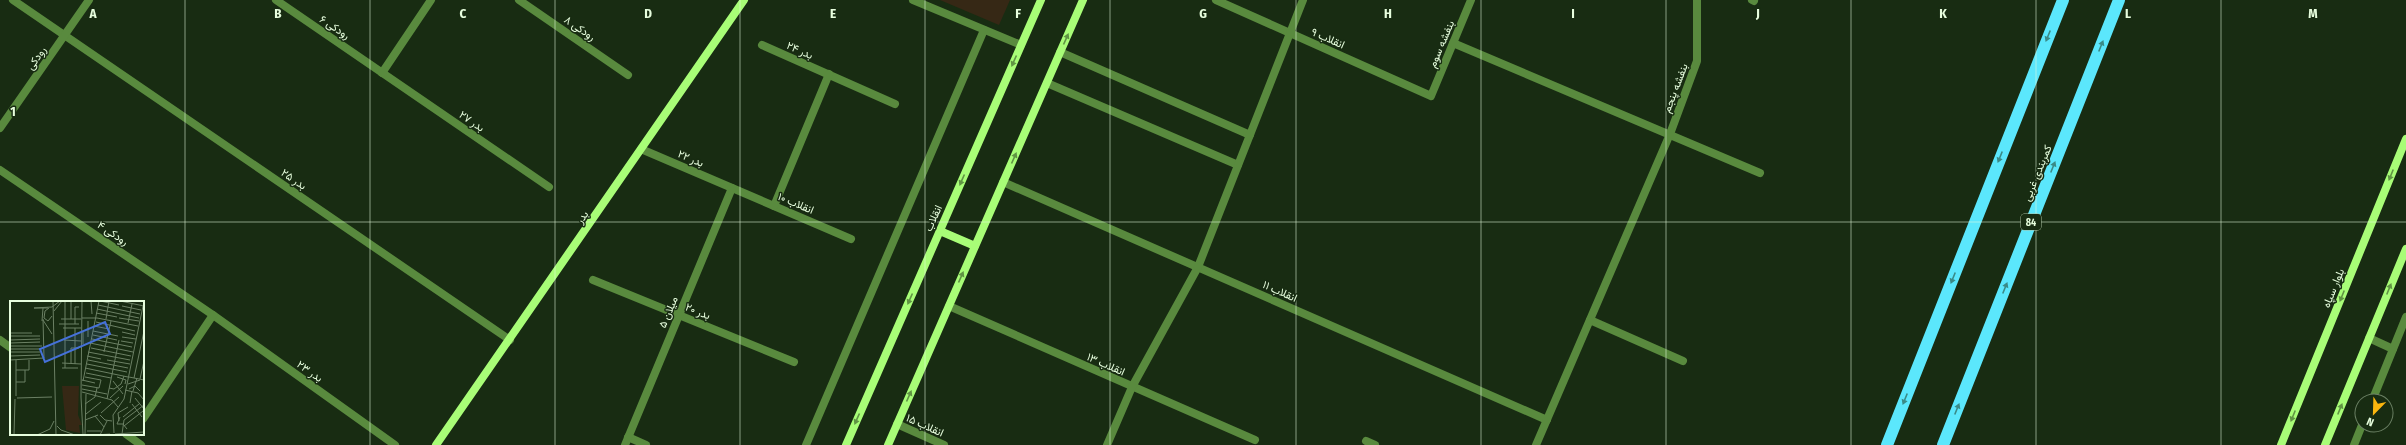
<svg xmlns="http://www.w3.org/2000/svg" width="2406" height="445" font-family="'Fira Sans Condensed',Vazirmatn,sans-serif">
	<rect width="100%" height="100%" fill="#182c12"/>
	<!-- green -->
	<polygon fill="#362815" points="940,0 1010,0 999,25"/>
	<g fill="none" stroke-linecap="round" stroke-linejoin="round">
		<!-- street -->
		<g stroke="#598a3e" stroke-width="8">
			<polyline points="13,0 510,340"/>
			<polyline points="276,0 549,187"/>
			<polyline points="519,0 628,75"/>
			<polyline points="913,0 1021,45"/>
			<polyline points="1216,0 1431,96 1471,0"/>
			<polyline points="1752,0 1754,1"/>
			<polyline points="1453,43 1760,173"/>
			<polyline points="762,45 895,104"/>
			<polyline points="1060,52 1250,135"/>
			<polyline points="382,73 431,0"/>
			<polyline points="1047,83 1238,165"/>
			<polyline points="0,128 89,0"/>
			<polyline points="641,149 851,239"/>
			<polyline points="0,170 213,315 395,445"/>
			<polyline points="1003,182 1547,420"/>
			<polyline points="774,206 829,74"/>
			<polyline points="593,280 794,362"/>
			<polyline points="949,306 1255,440"/>
			<polyline points="1590,320 1683,361"/>
			<polyline points="2369,338 2393,349"/>
			<polyline points="0,340 11,348"/>
			<polyline points="2372,401 2406,317"/>
			<polyline points="143,419 213,315"/>
			<polyline points="897,424 944,445"/>
			<polyline points="126,434 141,445"/>
			<polyline points="628,437 646,445"/>
			<polyline points="1366,441 1375,445"/>
			<polyline points="625,445 732,188"/>
			<polyline points="806,445 984,30"/>
			<polyline points="1107,445 1132,387 1198,267 1303,0"/>
			<polyline points="1536,445 1670,134 1697,61 1697,0"/>
			<polyline points="2354,445 2362,425"/>
		</g>
		<!-- secondary -->
		<g stroke="#a8fd77" stroke-width="8">
			<polyline points="940,231 975,246"/>
			<polyline points="436,445 744,0"/>
			<polyline points="846,445 1041,0"/>
			<polyline points="888,445 1083,0"/>
			<polyline points="2281,445 2406,139"/>
			<polyline points="2325,445 2406,249"/>
		</g>
		<!-- highway -->
		<g stroke="#5be7fc" stroke-width="12">
			<polyline points="1887,445 2063,0"/>
			<polyline points="1943,445 2119,0"/>
		</g>
	</g>
	<!-- one-way arrows -->
	<defs><path id="oneway-solid" d="M-6-.8H1V-3.2L6.5 0L1 3.2V.8H-6Z"/></defs>
	<g fill="#3a8a87">
		<use href="#oneway-solid" transform="translate(2048 36) rotate(112)"/>
		<use href="#oneway-solid" transform="translate(2101 46) rotate(-68)"/>
		<use href="#oneway-solid" transform="translate(2000 157) rotate(112)"/>
		<use href="#oneway-solid" transform="translate(2053 167) rotate(-68)"/>
		<use href="#oneway-solid" transform="translate(1953 278) rotate(112)"/>
		<use href="#oneway-solid" transform="translate(2005 288) rotate(-68)"/>
		<use href="#oneway-solid" transform="translate(1905 399) rotate(112)"/>
		<use href="#oneway-solid" transform="translate(1957 409) rotate(-68)"/>
	</g>
	<g fill="#609444">
		<use href="#oneway-solid" transform="translate(1066 39) rotate(-66)"/>
		<use href="#oneway-solid" transform="translate(1014 61) rotate(114)"/>
		<use href="#oneway-solid" transform="translate(1014 158) rotate(-66)"/>
		<use href="#oneway-solid" transform="translate(2391 175) rotate(112)"/>
		<use href="#oneway-solid" transform="translate(962 180) rotate(114)"/>
		<use href="#oneway-solid" transform="translate(961 277) rotate(-66)"/>
		<use href="#oneway-solid" transform="translate(2389 289) rotate(-68)"/>
		<use href="#oneway-solid" transform="translate(2342 296) rotate(112)"/>
		<use href="#oneway-solid" transform="translate(910 299) rotate(114)"/>
		<use href="#oneway-solid" transform="translate(909 396) rotate(-66)"/>
		<use href="#oneway-solid" transform="translate(2340 409) rotate(-68)"/>
		<use href="#oneway-solid" transform="translate(2293 416) rotate(112)"/>
		<use href="#oneway-solid" transform="translate(857 419) rotate(114)"/>
	</g>
	<!-- grid -->
	<path fill="none" stroke="#e7fede" stroke-width="1" stroke-opacity="0.55" d="M185 0V445M370 0V445M555 0V445M740 0V445M925 0V445M1110 0V445M1296 0V445M1481 0V445M1666 0V445M1851 0V445M2036 0V445M2221 0V445M0 222H2406"/>
	<g text-anchor="middle" stroke-width="3" stroke-linejoin="round" paint-order="stroke">
		<!-- shield labels -->
		<rect fill="#182c12" stroke="#a9bfa1" stroke-width="1" x="2021" y="214" width="20" height="16" rx="3"/>
		<g font-size="10" font-weight="bold" fill="#e7fede">
			<text x="2031" y="226">84</text>
		</g>
		<!-- street labels -->
		<g font-size="11" fill="#e7fede" stroke="#182c12">
			<text transform="translate(335 27) rotate(34)" y="4">رودکی ۶</text>
			<text transform="translate(580 28) rotate(34)" y="4">رودکی ۸</text>
			<text transform="translate(1328 38) rotate(24)" y="4">انقلاب ۹</text>
			<text transform="translate(1441 44) rotate(-67)" y="4">بنفشه سوم</text>
			<text transform="translate(800 50) rotate(24)" y="4">بدر ۲۴</text>
			<text transform="translate(36 58) rotate(-55)" y="4">رودکی</text>
			<text transform="translate(1675 88) rotate(-69)" y="4">بنفشه پنجم</text>
			<text transform="translate(472 121) rotate(34)" y="4">بدر ۲۷</text>
			<text transform="translate(691 158) rotate(23)" y="4">بدر ۲۲</text>
			<text transform="translate(2037 173) rotate(-68)" y="4">کمربندی غربی</text>
			<text transform="translate(294 179) rotate(34)" y="4">بدر ۲۵</text>
			<text transform="translate(796 203) rotate(23)" y="4">انقلاب ۱۰</text>
			<text transform="translate(582 217) rotate(-55)" y="4">بدر</text>
			<text transform="translate(933 218) rotate(-66)" y="4">انقلاب</text>
			<text transform="translate(113 233) rotate(34)" y="4">رودکی ۴</text>
			<text transform="translate(2333 288) rotate(-68)" y="4">بلوار سپاه</text>
			<text transform="translate(1280 291) rotate(24)" y="4">انقلاب ۱۱</text>
			<text transform="translate(698 311) rotate(22)" y="4">بدر ۲۰</text>
			<text transform="translate(668 312) rotate(-67)" y="4">میلان ۵</text>
			<text transform="translate(1106 364) rotate(24)" y="4">انقلاب ۱۳</text>
			<text transform="translate(310 371) rotate(35)" y="4">بدر ۲۳</text>
			<text transform="translate(925 425) rotate(24)" y="4">انقلاب ۱۵</text>
		</g>
	</g>
	<!-- overview -->
	<g transform="translate(10 301)">
		<rect width="134" height="134" fill="#182c12"/>
		<path d="M52 85H69L68 114 72 124H69L70 132 56 129Z" fill="#362815"/>
		<path fill="none" stroke="#6b8064" stroke-width="1" d="M43 0 46 134M61 0V18M72 0 71 96 73 133M81 0 82 13M90 0 109 4M110 0 134 5M88 4 130 13M112 5 131 9M38 7H24L42 6 50 0M39 7 35 10 34 17 38 20 42 15M87 8 129 17M44 10 52 0M86 12 107 16M72 17H87L128 25M109 17 129 20M33 18 34 57M51 18H71M96 18 99 0M33 19 42 33M32 20 33 7M78 20V36M86 21 125 30M118 22 122 3M49 23H69M65 23V6H69M84 25 99 28M53 27H71M83 30 108 35M112 31 125 34M0 32H22M83 34 107 39M0 35H30M112 36 126 38M82 38 122 46M0 39 30 38M54 39 71 40M111 40 123 42M0 42 30 41M80 42 123 51M73 43V30M0 45H32M81 47 121 55M0 48H30M0 51H30M78 51 120 59M94 51 101 20M0 55 30 54M77 55 91 58M0 59 34 57M6 59V95M78 59 118 67M97 59 120 63M52 62 71 63M61 62V47H69M65 63V27M77 63 117 71M52 67H68M55 67V0H72M75 67 118 76M6 69H19V59M76 72 101 77M107 76 116 79 115 83M119 76 134 79M124 77 134 30M130 78 134 60M72 79 85 82M73 80 89 0M103 80 113 93M6 81H15V69M118 83 130 79M72 84 89 87 91 79 75 76M99 87 104 88 111 83 114 75M72 88 97 93M119 88 125 85 130 90M115 89 128 92 134 99M123 90 127 77M72 91 102 99 108 106M7 97 42 96M100 97 113 85M125 97 134 108M97 98 109 39M120 102 122 90M75 103 85 96 87 87M122 103 132 116M91 112 109 96M76 113 91 101M90 114 95 119 102 120M85 115 94 126M110 116 107 123H113L117 128M113 116 129 103M75 119 88 114M109 120 108 112 118 106M47 125 51 129 65 134M114 125 133 110M77 130H91M104 132 103 114 114 98 133 5M75 133 76 93M105 133 134 131M112 133 114 119 134 104M4 134 5 98M27 134 40 128 44 120M85 134 100 133M90 134 97 120"/>
		<path fill="#4571d9" fill-opacity="0.15" stroke="#4571d9" stroke-width="2" d="M95 21 100 33 35 61 30 48Z"/>
		<rect width="134" height="134" fill="none" stroke="#e7fede" stroke-width="2"/>
	</g>
	<g font-size="13" text-anchor="middle" font-weight="bold" fill="#e7fede" stroke="#182c12" stroke-width="3" stroke-linejoin="round" paint-order="stroke">
		<text x="93" y="18">A</text>
		<text x="278" y="18">B</text>
		<text x="463" y="18">C</text>
		<text x="648" y="18">D</text>
		<text x="833" y="18">E</text>
		<text x="1018" y="18">F</text>
		<text x="1203" y="18">G</text>
		<text x="1388" y="18">H</text>
		<text x="1573" y="18">I</text>
		<text x="1758" y="18">J</text>
		<text x="1943" y="18">K</text>
		<text x="2128" y="18">L</text>
		<text x="2313" y="18">M</text>
		<text x="13" y="116">1</text>
	</g>
	<!-- north arrow -->
	<g transform="translate(2374 413) rotate(203)"><circle r="19" fill="#182c12" stroke="#6b8064"/>
	<path d="M0-3L7 15L0 10L-7 15Z" fill="#fbb60e"/>
	<text y="-6" font-size="11" font-weight="bold" text-anchor="middle" fill="#e7fede">N</text>
	</g>
</svg>
